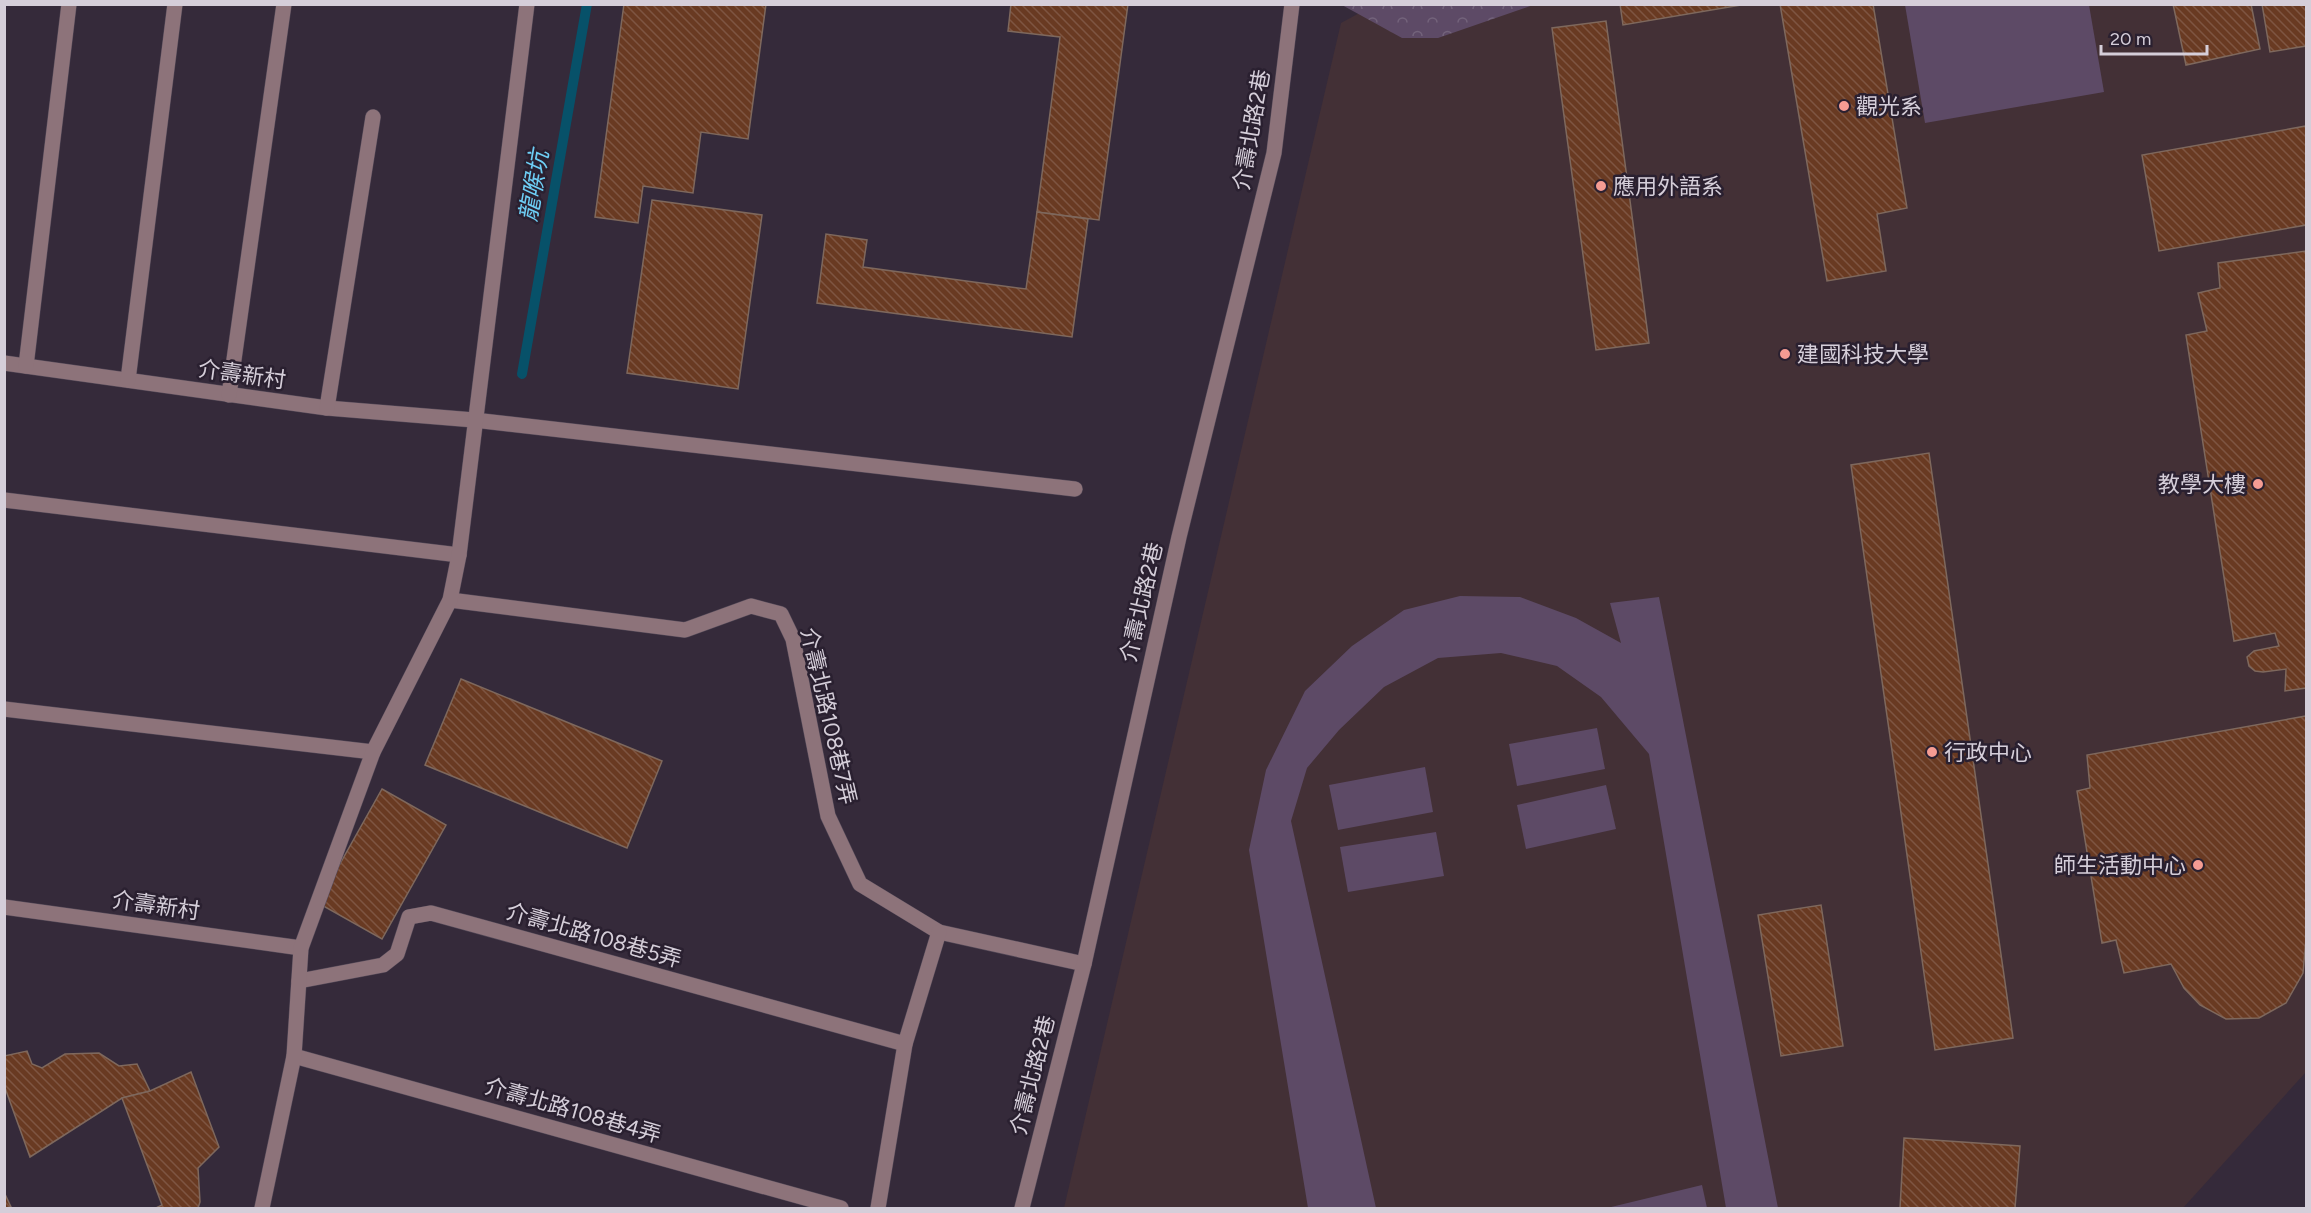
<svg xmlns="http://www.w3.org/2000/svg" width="2311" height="1213" font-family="Figtree,'Noto Sans TC',sans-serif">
	<defs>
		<pattern id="park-crowns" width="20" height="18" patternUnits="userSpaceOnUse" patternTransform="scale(1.5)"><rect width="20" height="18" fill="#5d4a66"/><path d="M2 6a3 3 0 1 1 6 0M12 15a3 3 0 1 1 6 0" fill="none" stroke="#73637b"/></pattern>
		<pattern id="building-back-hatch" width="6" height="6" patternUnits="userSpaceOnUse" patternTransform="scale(1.5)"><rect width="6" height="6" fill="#693a22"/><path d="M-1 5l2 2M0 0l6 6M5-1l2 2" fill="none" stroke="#7e5542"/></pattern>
	</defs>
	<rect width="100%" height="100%" fill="#352a3a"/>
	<!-- education -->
	<polygon fill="#433036" points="1376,4 2306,5 2306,1072 2183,1208 1064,1208 1341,23"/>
	<!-- park -->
	<polygon fill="url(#park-crowns)" points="1342,5 1533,5 1438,38 1402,38"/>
	<!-- garden -->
	<g fill="#5d4a66">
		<polygon points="1905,5 2089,5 2104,92 1925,123"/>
		<polygon points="1460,596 1520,597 1576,618 1621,643 1610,603 1659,597 1778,1208 1726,1208 1649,754 1601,697 1557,666 1501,653 1438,658 1384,687 1339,730 1307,768 1291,821 1376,1208 1308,1208 1249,850 1266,770 1305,691 1352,646 1404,610"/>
		<polygon points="1597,728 1605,769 1517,786 1509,744"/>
		<polygon points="1425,767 1433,812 1338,830 1329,785"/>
		<polygon points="1606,785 1616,829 1526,849 1517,805"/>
		<polygon points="1436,832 1444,876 1348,892 1340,847"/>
		<polygon points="1702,1185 1707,1208 1607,1208"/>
	</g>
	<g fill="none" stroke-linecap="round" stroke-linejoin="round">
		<!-- stream -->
		<polyline stroke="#075169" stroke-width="10" points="522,374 587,4"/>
	</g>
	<!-- building -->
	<g fill="url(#building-back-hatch)" stroke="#7e685d" stroke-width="1.5">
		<polygon points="624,4 766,4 748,139 701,132 693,193 643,186 638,223 595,217"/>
		<polygon points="1011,4 1128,4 1099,220 1037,212 1060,37 1008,31"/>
		<polygon points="1620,4 1747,4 1623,25"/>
		<polygon points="1780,4 1873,4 1907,208 1877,214 1886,271 1827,281"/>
		<polygon points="2173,4 2251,4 2260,49 2186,65"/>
		<polygon points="2262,4 2306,4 2306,46 2270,52"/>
		<polygon points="1606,21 1649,343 1596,350 1552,28"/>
		<polygon points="2306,126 2306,225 2159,251 2142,155"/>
		<polygon points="652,200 762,215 738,389 627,373"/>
		<polygon points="1037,212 1088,219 1072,337 817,303 826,234 867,240 863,267 1026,289"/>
		<polygon points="2306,251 2306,688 2285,691 2286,669 2263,672 2255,671 2249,666 2247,657 2254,651 2279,646 2275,633 2234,641 2186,335 2207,331 2198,293 2220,288 2218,263"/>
		<polygon points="1929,453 2013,1038 1935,1050 1851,465"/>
		<polygon points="461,679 662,761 627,848 425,765"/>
		<polygon points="2306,716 2306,939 2303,973 2286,1003 2259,1018 2226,1019 2200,1005 2184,988 2171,964 2124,973 2116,940 2102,943 2077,791 2090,788 2087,755"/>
		<polygon points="382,789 446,825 382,939 318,903"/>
		<polygon points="1821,905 1843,1046 1781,1056 1758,915"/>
		<polygon points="27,1051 32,1064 42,1068 65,1054 99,1053 119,1066 137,1064 150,1091 122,1098 30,1157 4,1085 4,1056"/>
		<polygon points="191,1072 219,1147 198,1168 200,1202 198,1208 156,1208 162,1205 122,1098 150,1091"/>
		<polygon points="1904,1138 2020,1146 2015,1208 1900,1208"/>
		<polygon points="4,1192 11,1207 5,1208 4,1208"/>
	</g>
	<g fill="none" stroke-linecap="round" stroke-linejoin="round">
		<!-- minor casing -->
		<g stroke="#524857" stroke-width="16">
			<g id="minor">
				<polyline points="4,363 327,408 474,420 1075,489"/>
				<polyline points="26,366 69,4"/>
				<polyline points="128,380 175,4"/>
				<polyline points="229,395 284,4"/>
				<polyline points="327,408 373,117"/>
				<polyline points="4,500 459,555"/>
				<polyline points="450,600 685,630 751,606 781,614 793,639 828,816 860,884 939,932 1084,964"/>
				<polyline points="4,709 373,752"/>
				<polyline points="4,907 301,948"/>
				<polyline points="299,981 383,965 397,954 409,917 431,913 905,1044"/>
				<polyline points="294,1056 841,1208"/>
				<polyline points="262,1208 294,1056 301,948 373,752 450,600 459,555 527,4"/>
				<polyline points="878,1208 905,1044 939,932"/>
				<polyline points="1022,1208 1084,964 1179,537 1274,153 1292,4"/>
			</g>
		</g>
		<!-- minor -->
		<use href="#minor" stroke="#8d737a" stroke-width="15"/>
	</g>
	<!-- markers -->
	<g fill="#f59c93" stroke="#2a2030" stroke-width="2">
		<circle cx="1844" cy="106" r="6"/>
		<circle cx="1601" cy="186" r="6"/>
		<circle cx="1785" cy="354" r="6"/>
		<circle cx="2258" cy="484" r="6"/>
		<circle cx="1932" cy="752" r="6"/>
		<circle cx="2198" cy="865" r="6"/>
	</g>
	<g text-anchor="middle" stroke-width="5" stroke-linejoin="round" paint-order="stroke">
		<!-- poi labels -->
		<g font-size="22" fill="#d5ced9" stroke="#2a2030" text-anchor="start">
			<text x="1856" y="114">觀光系</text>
			<text x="1613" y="194">應用外語系</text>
			<text x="1797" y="362">建國科技大學</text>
			<text x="2246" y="492" text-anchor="end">教學大樓</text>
			<text x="1944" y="760">行政中心</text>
			<text x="2186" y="873" text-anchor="end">師生活動中心</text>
		</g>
		<!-- street labels -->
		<g font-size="22" fill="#d5ced9" stroke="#2a2030">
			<text transform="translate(1251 130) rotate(-80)" y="8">介壽北路2巷</text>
			<text transform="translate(242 374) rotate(8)" y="8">介壽新村</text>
			<text transform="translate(1141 602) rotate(-77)" y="8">介壽北路2巷</text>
			<text transform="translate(829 716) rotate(77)" y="8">介壽北路108巷7弄</text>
			<text transform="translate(156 905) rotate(8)" y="8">介壽新村</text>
			<text transform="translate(594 935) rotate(16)" y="8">介壽北路108巷5弄</text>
			<text transform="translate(1032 1075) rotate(-76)" y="8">介壽北路2巷</text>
			<text transform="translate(573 1110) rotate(16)" y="8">介壽北路108巷4弄</text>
		</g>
		<!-- water labels -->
		<g font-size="24" font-style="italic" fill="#6ecef5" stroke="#2a2030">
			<text transform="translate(534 186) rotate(-80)" y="8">龍喉坑</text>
		</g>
	</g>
	<!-- border -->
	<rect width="2311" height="1213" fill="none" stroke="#d5ced9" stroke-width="12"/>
	<!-- scale -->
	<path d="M2101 45v9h106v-9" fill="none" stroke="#d5ced9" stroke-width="3"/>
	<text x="2110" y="45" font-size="18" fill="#d5ced9" stroke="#2a2030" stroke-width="4.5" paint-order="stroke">20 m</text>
</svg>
